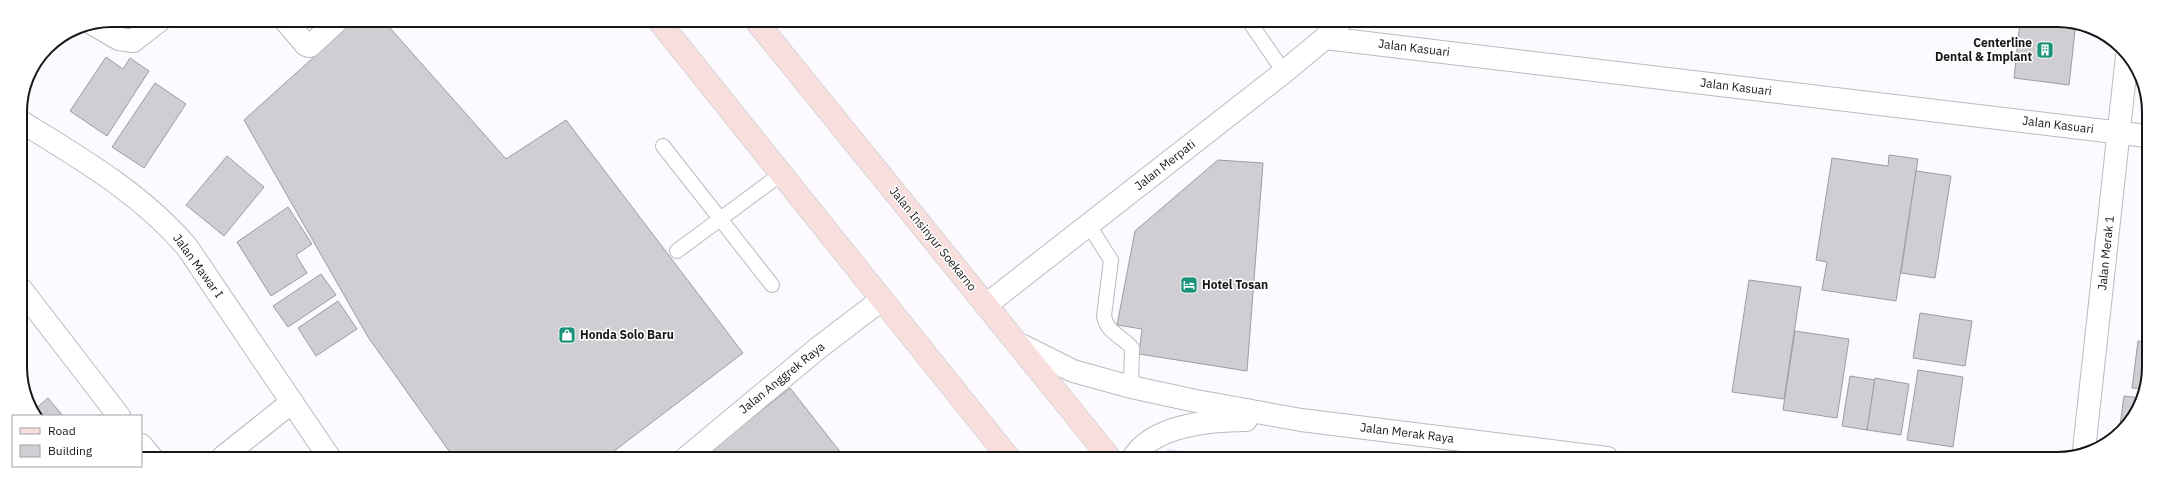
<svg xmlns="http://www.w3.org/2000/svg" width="2169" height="479" font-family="'IBM Plex Sans',sans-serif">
	<rect width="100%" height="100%" fill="#fcfaff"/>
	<!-- green -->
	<polygon fill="#ebdfff" points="1168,449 1235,458 1156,458"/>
	<!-- building -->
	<g fill="#d0ced3" stroke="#9d9ca0">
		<polygon points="304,20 335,20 318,36"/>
		<polygon points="355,20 383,20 506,159 566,120 743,353 605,458 454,458 368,337 244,120"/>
		<polygon points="448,20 463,20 455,27"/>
		<polygon points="2020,22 2076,22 2069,85 2014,78"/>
		<polygon points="106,57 123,69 130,58 149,71 107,136 70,111"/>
		<polygon points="155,83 186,104 144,168 112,147"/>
		<polygon points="1889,155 1918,159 1896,301 1822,290 1827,262 1816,260 1832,158 1888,166"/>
		<polygon points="227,156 264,187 224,236 186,205"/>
		<polygon points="1218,160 1263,163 1247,371 1139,354 1142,329 1117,325 1135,231"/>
		<polygon points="1916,171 1951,176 1935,278 1901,273"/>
		<polygon points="288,207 312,244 296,255 307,273 271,296 237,242"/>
		<polygon points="321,274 336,295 288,327 273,306"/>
		<polygon points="1749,280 1801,287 1784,399 1732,392"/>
		<polygon points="338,301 357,329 316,356 298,328"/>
		<polygon points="1920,313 1972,321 1965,366 1913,358"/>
		<polygon points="1795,331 1849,339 1837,418 1783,410"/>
		<polygon points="2138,341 2147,342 2147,385 2145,389 2132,388"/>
		<polygon points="1918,370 1963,377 1953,447 1907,440"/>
		<polygon points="1850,376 1875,380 1867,430 1842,426"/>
		<polygon points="1875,378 1909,384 1901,435 1867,430"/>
		<polygon points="790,388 845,458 713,458 709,452"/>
		<polygon points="2124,396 2140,398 2119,433"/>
		<polygon points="48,398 63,416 38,416 35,409"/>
	</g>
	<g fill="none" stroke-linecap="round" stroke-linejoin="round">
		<!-- service casing -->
		<g stroke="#bcbabf" stroke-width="16">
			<g id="service">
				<polyline points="1249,21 1284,72"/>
				<polyline points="663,146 772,285"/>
				<path d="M1088 224 1111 260 1104 316C1107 333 1122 336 1132 348L1131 387"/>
				<polyline points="677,251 781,174"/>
			</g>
		</g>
		<!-- minor casing -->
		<g stroke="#bcbabf" stroke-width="24">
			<g id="minor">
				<polyline points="285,20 306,45 310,46 338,20"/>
				<polyline points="93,24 119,39 133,41 160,20"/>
				<polyline points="1325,38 2147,136"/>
				<path d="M20 121C80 158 141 193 187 247L329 457"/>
				<polyline points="21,289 119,416"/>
				<polyline points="986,305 1284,72 1325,38 1341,21"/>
				<polyline points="1017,343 1073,371 1131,387 1196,401 1301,420 1607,458"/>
				<polyline points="141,445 151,457"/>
				<polyline points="2084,450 2127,56"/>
				<polyline points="223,457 292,402"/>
				<polyline points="686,458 817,349 881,300"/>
				<path d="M1133 458C1153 425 1211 420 1246 420"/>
			</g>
		</g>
		<!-- primary casing -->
		<g stroke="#d5d5d5" stroke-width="24">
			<g id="primary">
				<polyline points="658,20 1009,458"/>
				<polyline points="756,21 1110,458"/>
			</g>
		</g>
		<!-- service -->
		<use href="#service" stroke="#fff" stroke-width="14"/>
		<!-- minor -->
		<use href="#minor" stroke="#fff" stroke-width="22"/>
		<!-- primary -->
		<use href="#primary" stroke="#f8dfdd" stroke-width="22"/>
	</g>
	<!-- icons -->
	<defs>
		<g id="building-square" transform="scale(0.9)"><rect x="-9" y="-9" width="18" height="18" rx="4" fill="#189379" stroke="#fff"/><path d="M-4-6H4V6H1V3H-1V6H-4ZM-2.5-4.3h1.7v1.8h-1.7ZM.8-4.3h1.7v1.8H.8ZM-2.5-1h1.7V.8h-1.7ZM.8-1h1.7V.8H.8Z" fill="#fff"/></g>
		<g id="hotel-square" transform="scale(0.9)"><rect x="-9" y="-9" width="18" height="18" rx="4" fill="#189379" stroke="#fff"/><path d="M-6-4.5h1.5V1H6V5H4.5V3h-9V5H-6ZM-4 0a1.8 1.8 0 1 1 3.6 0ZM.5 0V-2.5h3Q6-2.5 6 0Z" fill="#fff"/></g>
		<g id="shop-square" transform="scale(0.9)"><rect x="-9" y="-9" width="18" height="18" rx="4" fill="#189379" stroke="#fff"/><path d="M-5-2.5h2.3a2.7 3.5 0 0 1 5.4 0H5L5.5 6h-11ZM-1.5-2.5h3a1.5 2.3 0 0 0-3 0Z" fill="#fff"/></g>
	</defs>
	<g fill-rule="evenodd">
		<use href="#building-square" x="2045" y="50"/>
		<use href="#hotel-square" x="1189" y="285"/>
		<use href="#shop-square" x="567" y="335"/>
	</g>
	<g text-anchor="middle" stroke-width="3" stroke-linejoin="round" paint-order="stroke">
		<!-- poi labels -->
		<g font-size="12" font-weight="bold" fill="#171618" stroke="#fff" text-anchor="start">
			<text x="2032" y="47" text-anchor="end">Centerline<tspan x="2032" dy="14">Dental &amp; Implant</tspan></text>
			<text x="1202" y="289">Hotel Tosan</text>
			<text x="580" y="339">Honda Solo Baru</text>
		</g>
		<!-- street labels -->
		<g font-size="12" fill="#171618" stroke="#fff">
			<text transform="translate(1414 48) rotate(7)" y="4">Jalan Kasuari</text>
			<text transform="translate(1736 87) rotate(7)" y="4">Jalan Kasuari</text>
			<text transform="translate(2058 125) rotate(7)" y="4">Jalan Kasuari</text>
			<text transform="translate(1165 165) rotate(-38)" y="4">Jalan Merpati</text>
			<text transform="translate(933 239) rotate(51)" y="4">Jalan Insinyur Soekarno</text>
			<text transform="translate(2106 253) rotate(-84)" y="4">Jalan Merak 1</text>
			<text transform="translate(198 266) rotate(54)" y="4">Jalan Mawar I</text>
			<text transform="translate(782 378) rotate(-39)" y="4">Jalan Anggrek Raya</text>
			<text transform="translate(1407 433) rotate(7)" y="4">Jalan Merak Raya</text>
		</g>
	</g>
	<!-- crop -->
	<path d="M0 0H2169V479H0ZM112 27H2057A85 85 0 0 1 2142 112V367A85 85 0 0 1 2057 452H112A85 85 0 0 1 27 367V112A85 85 0 0 1 112 27Z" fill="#fff" fill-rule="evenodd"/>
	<path fill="none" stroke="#171618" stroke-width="2" d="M112 27H2057A85 85 0 0 1 2142 112V367A85 85 0 0 1 2057 452H112A85 85 0 0 1 27 367V112A85 85 0 0 1 112 27Z"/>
	<!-- legend -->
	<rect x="12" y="415" width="130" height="52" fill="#ffffff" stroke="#a2a2a3"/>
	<rect x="20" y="428" width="20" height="6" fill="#f8dfdd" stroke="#a2a2a3"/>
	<text x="48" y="435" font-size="12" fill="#171618">Road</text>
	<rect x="20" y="445" width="20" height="12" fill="#d0ced3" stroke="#a2a2a3"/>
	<text x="48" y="455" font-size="12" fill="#171618">Building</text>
</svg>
